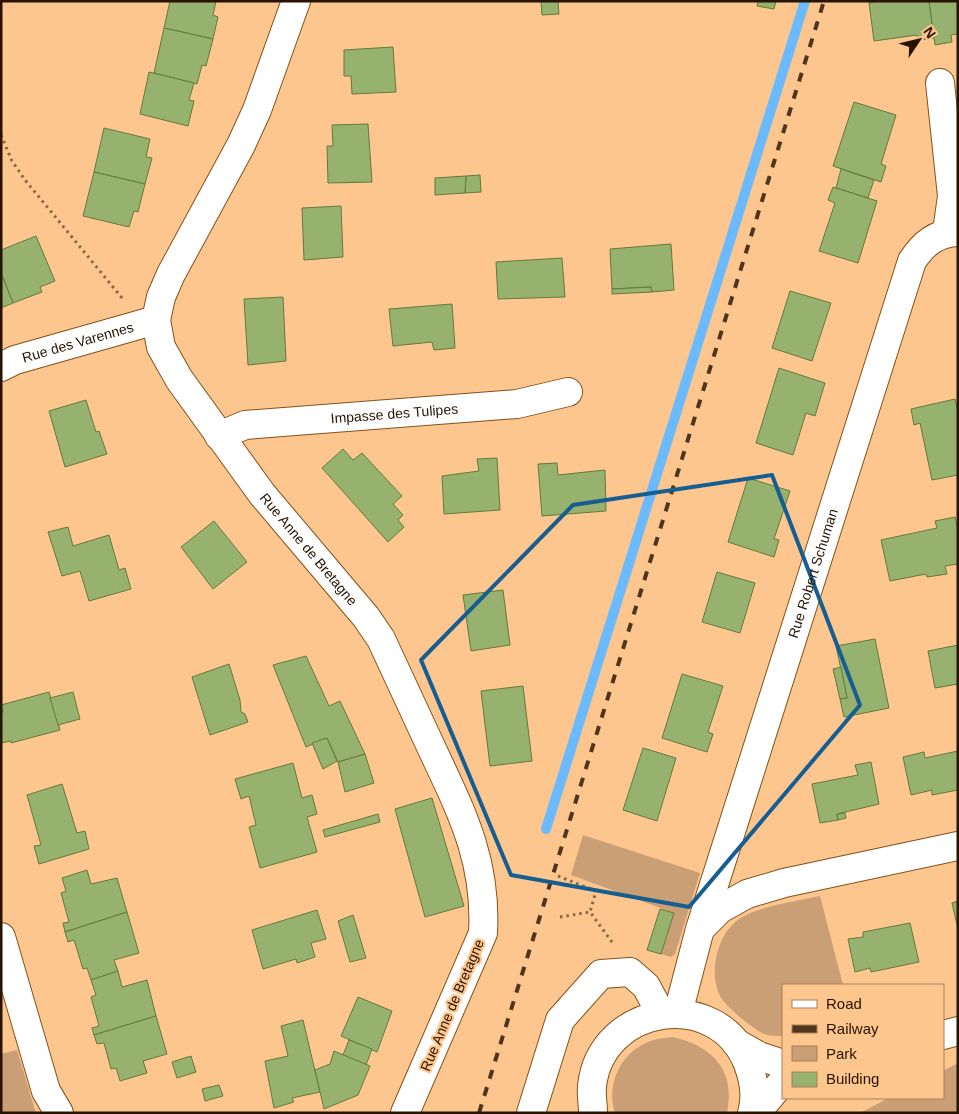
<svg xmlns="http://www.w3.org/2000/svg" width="959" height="1114" font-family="Arial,sans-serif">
	<rect width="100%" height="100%" fill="#fdc68f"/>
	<!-- green -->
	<g fill="#ca9f75">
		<polygon points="583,835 700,873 675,954 671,957 661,954 674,913 571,875"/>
		<path d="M820 896 843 985H783V1036C777 1036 769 1036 764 1034 753 1029 726 1007 720 996 709 975 716 940 733 924 751 906 795 902 820 896Z"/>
		<path d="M673 1037C713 1046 736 1071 727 1113H615C605 1083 623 1048 654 1040 660 1038 667 1038 673 1037Z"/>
		<polygon points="17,1050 36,1113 1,1113 1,1054"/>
		<polygon points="958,1063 958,1113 860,1113 889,1098 943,1098 943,1071"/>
	</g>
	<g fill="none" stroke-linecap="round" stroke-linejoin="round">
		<!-- stream -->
		<polyline stroke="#6cbafe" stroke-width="10" points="546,829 805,1"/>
	</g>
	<!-- building -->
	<g fill="#97b16e" stroke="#627a3a">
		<polygon points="170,1 216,1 213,15 218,17 213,39 164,28"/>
		<polygon points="541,1 558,1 559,14 542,15"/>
		<polygon points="758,1 776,1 774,9 757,6"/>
		<polygon points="879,1 929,1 934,38 918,40 917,35 874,41 869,3"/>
		<polygon points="929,1 958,1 958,34 951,35 952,42 935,45"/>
		<polygon points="164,28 213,39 206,66 202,65 197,84 154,73"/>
		<polygon points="393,47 396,92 352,94 351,76 344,76 344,50"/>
		<polygon points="149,72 194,83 189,100 194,101 188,126 140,114"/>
		<polygon points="854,102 896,115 881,164 886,166 881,182 833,166"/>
		<polygon points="368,124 372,182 328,183 327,146 333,146 332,125"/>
		<polygon points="104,128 150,139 146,157 152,158 145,184 94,172"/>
		<polygon points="841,169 874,180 868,198 836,188"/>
		<polygon points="94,172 145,184 138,212 134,211 129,227 83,216"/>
		<polygon points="480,175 481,192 465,193 466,176"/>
		<polygon points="466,176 465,193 435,195 435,178"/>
		<polygon points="833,187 877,201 858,263 819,251 835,203 828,200"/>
		<polygon points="341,206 343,257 304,260 302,208"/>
		<polygon points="36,236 55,281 40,287 42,292 13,303 1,273 1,250"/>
		<polygon points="671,244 674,290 652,292 651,287 612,289 610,249"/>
		<polygon points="562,258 565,297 498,299 496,262"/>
		<polygon points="1,273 13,303 1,308"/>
		<polygon points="651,287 652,292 612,294 612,289"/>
		<polygon points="790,291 831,303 812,361 772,348"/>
		<polygon points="283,297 286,361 248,365 244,299"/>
		<polygon points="452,304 455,348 434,350 432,342 393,346 389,309"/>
		<polygon points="779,368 825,383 815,416 806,413 793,455 756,443"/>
		<polygon points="955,399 958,410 958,475 932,480 920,423 914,425 911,409"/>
		<polygon points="86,400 96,432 99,431 107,454 65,467 49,411"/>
		<polygon points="343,449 353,460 362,453 402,496 393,504 403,515 398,520 404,527 388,542 322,468"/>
		<polygon points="497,458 500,510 444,514 442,476 479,471 477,459"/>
		<polygon points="557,463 558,475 605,470 606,511 542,516 538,464"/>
		<polygon points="748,478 790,491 774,539 779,540 774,557 728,542"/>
		<polygon points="955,517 958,530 958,564 945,566 947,574 927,577 926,574 890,581 881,540 937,528 935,521"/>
		<polygon points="214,521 247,562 213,589 181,547"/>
		<polygon points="68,527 73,546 109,535 119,570 125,568 131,589 89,601 80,571 62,576 48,532"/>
		<polygon points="717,572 755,583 740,633 702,622"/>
		<polygon points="503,590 510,645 471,651 463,595"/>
		<polygon points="875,639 889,708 844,717 840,699 847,698 836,646"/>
		<polygon points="958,645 958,684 935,688 928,651"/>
		<polygon points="306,656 329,706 340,701 365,754 338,762 327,738 306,747 273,665"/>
		<polygon points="229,664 240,700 241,712 245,714 248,722 210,735 192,677"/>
		<polygon points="841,667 847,698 840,699 833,669"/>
		<polygon points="682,674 723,686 708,732 713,734 707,752 662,738"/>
		<polygon points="523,686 532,761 490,766 481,691"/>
		<polygon points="49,692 60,730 11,743 11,741 1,743 1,713 3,712 1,705"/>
		<polygon points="73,692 80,719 58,725 50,698"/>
		<polygon points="327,738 337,761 323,769 312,743"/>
		<polygon points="643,748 676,758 657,821 623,810"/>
		<polygon points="958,751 958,790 932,795 932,790 911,795 903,757 924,752 925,758"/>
		<polygon points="365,754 374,783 345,792 338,762"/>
		<polygon points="871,762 879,804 837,814 838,820 820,823 812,784 858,775 855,765"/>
		<polygon points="293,763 302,798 312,795 317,814 307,817 317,852 260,868 249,827 256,825 249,796 241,799 235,779"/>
		<polygon points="62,784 77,833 85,831 89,849 39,864 34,846 41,845 27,795"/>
		<polygon points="432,798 464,906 425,917 395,809"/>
		<polygon points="845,813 846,818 838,820 837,814"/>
		<polygon points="378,814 380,822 325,837 323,830"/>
		<polygon points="87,870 91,884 117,878 127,912 65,932 63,923 69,922 61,893 66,891 62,878"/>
		<polygon points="958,901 958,929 952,903"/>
		<polygon points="660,909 674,913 661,954 647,950"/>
		<polygon points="317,910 326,939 311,943 315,957 297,963 296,959 263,969 252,930"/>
		<polygon points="127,912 139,953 114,960 118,971 91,980 87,968 83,969 74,940 68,942 65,932"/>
		<polygon points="353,915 366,958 350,962 338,921"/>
		<polygon points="910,923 919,962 871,972 870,968 855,972 848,939 863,937 863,932"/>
		<polygon points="118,971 122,987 147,980 156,1016 94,1035 92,1028 99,1026 91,997 96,995 91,980"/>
		<polygon points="358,997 392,1011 377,1052 341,1036"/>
		<polygon points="156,1016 167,1054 143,1061 147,1073 120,1081 116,1068 111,1069 104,1043 97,1044 94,1035"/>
		<polygon points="303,1020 320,1092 292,1098 294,1102 274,1108 265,1061 288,1056 281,1026"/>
		<polygon points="349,1040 372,1049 366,1065 343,1055"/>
		<polygon points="334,1051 370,1066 358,1095 324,1109 315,1070 330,1064"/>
		<polygon points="191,1056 196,1072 177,1078 172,1062"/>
		<polygon points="219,1085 223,1096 205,1101 202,1089"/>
	</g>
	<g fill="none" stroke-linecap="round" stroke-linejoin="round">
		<!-- minor casing -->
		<g stroke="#825219" stroke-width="30">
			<g id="minor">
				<path id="s1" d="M296 1 257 110 241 145 171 274 161 297 156 320 161 347 179 379 262 494 366 617 381 639C398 676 415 713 432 749 462 813 487 861 483 933L405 1113"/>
				<polyline points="940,83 952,196 947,232"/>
				<path id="s2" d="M1 367 15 360 156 320"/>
				<path id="s3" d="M219 436 245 425 517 404 568 392"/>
				<polyline points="701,928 720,909 747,894 784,883 958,846"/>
				<polyline points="1,937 46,1091 59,1113"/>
				<path id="s4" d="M678 1013 700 929 912 261C923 244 936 233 958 232"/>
				<polyline points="943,1035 958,1031"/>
				<polyline points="736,1043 759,1056 783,1064"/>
				<polyline points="531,1113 560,1020 601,974 630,972 646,986 661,1014"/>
				<path d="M593 1113C593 1104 591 1094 592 1086 601 1004 718 986 748 1064 754 1080 757 1096 752 1113"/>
				<polyline points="756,1113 783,1081"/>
			</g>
		</g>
		<!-- path -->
		<g stroke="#886541" stroke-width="3" stroke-dasharray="2.5 4" stroke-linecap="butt">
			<polyline points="1,135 12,161 25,180 122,298"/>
			<polyline points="558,876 596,891 590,912 612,942"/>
			<polyline points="560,917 590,912"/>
		</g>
		<!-- minor -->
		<use href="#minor" stroke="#fff" stroke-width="28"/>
		<!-- rail -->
		<polyline stroke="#4f351b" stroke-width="4" stroke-dasharray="9 9" stroke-linecap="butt" points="479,1113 824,1"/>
	</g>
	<!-- marked area -->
	<path fill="none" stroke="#165d91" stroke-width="4" stroke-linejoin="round" d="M772 475 860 705 689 907 511 875 421 660 573 505Z"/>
	<g text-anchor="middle" stroke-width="4.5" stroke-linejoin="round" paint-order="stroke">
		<!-- street labels -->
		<g font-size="14" fill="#261300" stroke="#fdc68f">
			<text dy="5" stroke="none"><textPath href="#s2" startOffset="81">Rue des Varennes</textPath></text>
			<text dy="5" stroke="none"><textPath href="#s3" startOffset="178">Impasse des Tulipes</textPath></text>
			<text dy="5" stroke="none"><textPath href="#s1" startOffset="628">Rue Anne de Bretagne</textPath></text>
			<text dy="5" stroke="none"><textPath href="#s4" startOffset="460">Rue Robert Schuman</textPath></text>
			<text transform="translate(452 1005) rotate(-67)" y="5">Rue Anne de Bretagne</text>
		</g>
	</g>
	<!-- border -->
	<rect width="959" height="1114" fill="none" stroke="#261300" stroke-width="5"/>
	<!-- legend -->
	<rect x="782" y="984" width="162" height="115" fill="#fdc68f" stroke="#a77e56"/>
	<rect x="792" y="1000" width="25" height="8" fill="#ffffff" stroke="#a77e56"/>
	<text x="826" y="1009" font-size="15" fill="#261300">Road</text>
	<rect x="792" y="1025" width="25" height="8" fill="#4f351b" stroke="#a77e56"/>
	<text x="826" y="1034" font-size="15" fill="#261300">Railway</text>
	<rect x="792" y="1046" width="25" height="15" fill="#ca9f75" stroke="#a77e56"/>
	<text x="826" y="1059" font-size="15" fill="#261300">Park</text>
	<rect x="792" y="1072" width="25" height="15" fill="#97b16e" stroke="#a77e56"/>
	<text x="826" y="1084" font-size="15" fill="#261300">Building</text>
	<!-- north arrow -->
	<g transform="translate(919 40) rotate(55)" stroke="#fdc68f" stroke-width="4" paint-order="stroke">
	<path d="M0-4L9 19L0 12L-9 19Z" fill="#261300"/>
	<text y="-8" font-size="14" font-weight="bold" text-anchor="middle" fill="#261300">N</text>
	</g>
</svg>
